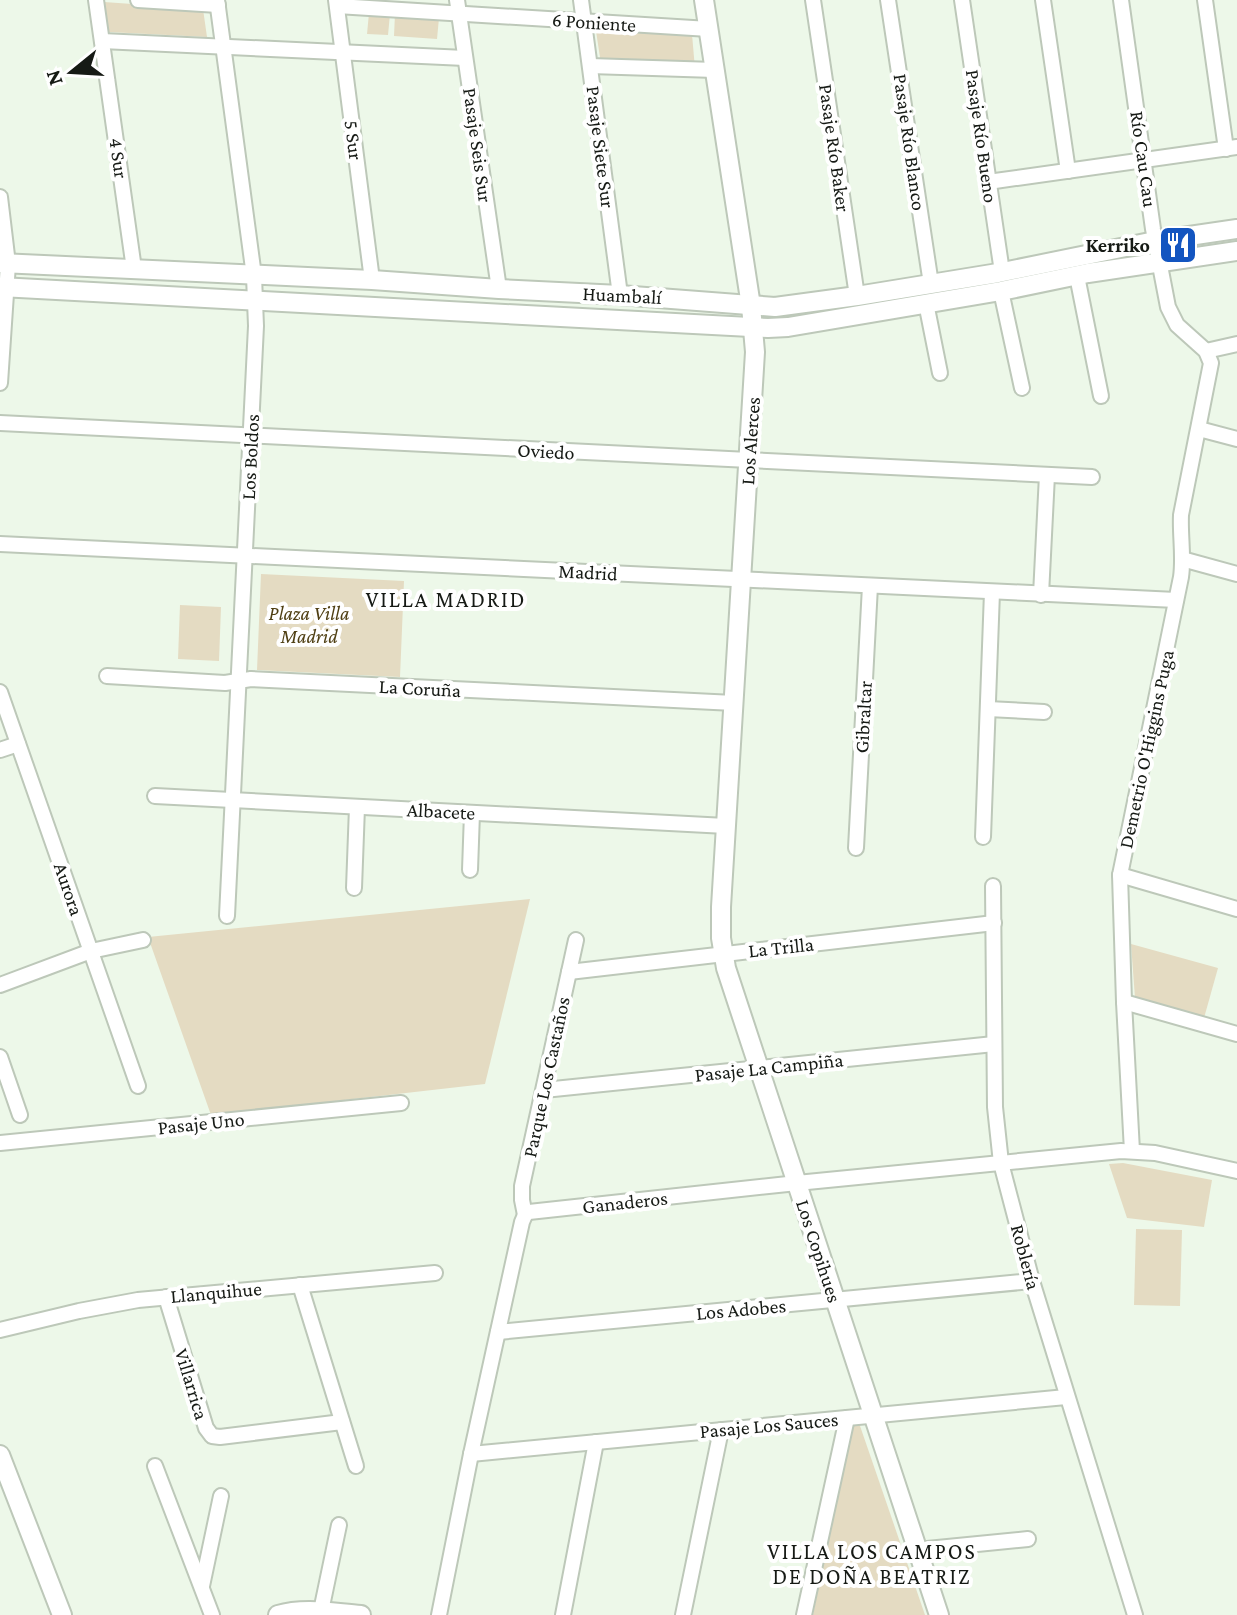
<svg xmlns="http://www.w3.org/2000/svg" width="1237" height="1615" font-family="'Crimson Pro',serif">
	<rect width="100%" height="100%" fill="#edf8e9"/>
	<!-- green -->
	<g fill="#e4dbc2">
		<polygon points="104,2 203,9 207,37 109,32"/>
		<polygon points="369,13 390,14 388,35 367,34"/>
		<polygon points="395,14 439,18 437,39 394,36"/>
		<polygon points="596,31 692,34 695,69 601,64"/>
		<polygon points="261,574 404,581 400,677 257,670"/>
		<polygon points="180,605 221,607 219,661 178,659"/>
		<polygon points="530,899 485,1084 211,1115 148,937"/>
		<polygon points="1131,944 1218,968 1204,1018 1135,998"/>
		<polygon points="1123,1163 1212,1180 1204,1227 1127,1218 1109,1164"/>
		<polygon points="1136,1229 1182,1230 1180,1306 1134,1305"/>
		<polygon points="859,1423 925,1615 813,1615 850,1426"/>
	</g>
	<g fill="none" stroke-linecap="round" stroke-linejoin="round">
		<!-- street casing -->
		<g stroke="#bdc8b9" stroke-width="18">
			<g id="street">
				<polyline points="96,0 134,269"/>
				<polyline points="138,0 218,5"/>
				<polyline points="217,0 254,276 256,326 227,916"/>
				<polyline points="336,0 372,280"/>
				<polyline points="457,0 499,289"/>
				<polyline points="581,0 620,295"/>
				<polyline points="813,0 857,296"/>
				<polyline points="888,0 931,284"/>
				<polyline points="962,0 1002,272"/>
				<polyline points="1043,0 1068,171"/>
				<path d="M1121 0 1153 229 1168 307 1177 325 1206 351 1211 363 1181 515C1180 536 1184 557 1181 577L1120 875 1124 1002 1132 1151"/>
				<polyline points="1205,0 1226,149"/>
				<polyline points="337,6 709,29"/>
				<polyline points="102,41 465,58"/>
				<polyline points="590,66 715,70"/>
				<polyline points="988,182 1237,147"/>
				<polyline points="0,197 8,264 0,383"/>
				<polyline points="1077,276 1101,396"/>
				<polyline points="1001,291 1022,388"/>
				<polyline points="926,303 940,373"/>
				<polyline points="1206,351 1237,344"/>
				<polyline points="0,423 1092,477"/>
				<polyline points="1199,429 1237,439"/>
				<polyline points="0,544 1176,600"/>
				<polyline points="1182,559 1237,574"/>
				<polyline points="1041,595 1047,475"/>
				<polyline points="107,676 225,683 251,679 734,703"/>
				<polyline points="0,692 138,1086"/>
				<polyline points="988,709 1044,712"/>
				<polyline points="0,750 18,744"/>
				<polyline points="155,796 726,826"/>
				<polyline points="983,837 992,592"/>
				<polyline points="856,848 870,586"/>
				<polyline points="470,870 472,813"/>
				<polyline points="1120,875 1237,909"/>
				<polyline points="993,886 995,1107 1001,1163 1032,1281 1135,1615"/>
				<polyline points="354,888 357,807"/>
				<polyline points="569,972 994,923"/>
				<polyline points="0,985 91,951 143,940"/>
				<polyline points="1124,1002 1237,1034"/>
				<polyline points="0,1057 20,1115"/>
				<polyline points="544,1090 994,1044"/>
				<polyline points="0,1143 401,1103"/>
				<polyline points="525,1215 522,1200 522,1186 576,940"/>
				<polyline points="300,1285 356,1466"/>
				<polyline points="166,1297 206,1428 212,1436 220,1437 342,1422"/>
				<polyline points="0,1330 79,1311 138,1300 435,1273"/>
				<polyline points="498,1332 1032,1281"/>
				<polyline points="471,1454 1066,1397"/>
				<polyline points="155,1466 212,1615"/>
				<polyline points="917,1550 1028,1539"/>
				<polyline points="202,1586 221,1496"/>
				<polyline points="321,1611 339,1525"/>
				<polyline points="439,1615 471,1454 522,1222 525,1215 529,1212 797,1183 1121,1151 1155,1153 1237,1171"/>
				<polyline points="563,1615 596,1442"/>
				<polyline points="683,1615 721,1430"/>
				<polyline points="804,1615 847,1418"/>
			</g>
		</g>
		<!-- secondary casing -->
		<g stroke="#bdc8b9" stroke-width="22">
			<g id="secondary">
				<polyline points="704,0 751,306 755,352 721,907 721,938 726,968 939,1615"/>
				<polyline points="0,263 372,280 499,289 620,295 775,307 857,296 998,273 1155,241 1237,229"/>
				<polyline points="0,287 768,328 788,327 1001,291 1088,273 1237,251"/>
				<polyline points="0,1455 62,1615"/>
				<path d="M278 1615C305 1607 333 1613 361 1615"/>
			</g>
		</g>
		<!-- street -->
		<use href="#street" stroke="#fff" stroke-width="14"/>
		<!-- secondary -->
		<use href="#secondary" stroke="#fff" stroke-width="18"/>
	</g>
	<!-- icons -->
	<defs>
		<g id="restaurant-square" transform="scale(2)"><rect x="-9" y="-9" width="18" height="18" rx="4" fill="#1355c0" stroke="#fff"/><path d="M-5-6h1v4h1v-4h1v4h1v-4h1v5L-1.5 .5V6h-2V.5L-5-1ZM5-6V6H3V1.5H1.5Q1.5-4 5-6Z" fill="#fff"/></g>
	</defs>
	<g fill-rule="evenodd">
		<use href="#restaurant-square" x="1178" y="245"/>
	</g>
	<g text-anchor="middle" stroke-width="8" stroke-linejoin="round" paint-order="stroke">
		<!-- street labels -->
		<g font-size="20" fill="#161a15" stroke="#fff">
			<text transform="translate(594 22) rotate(4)" y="7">6 Poniente</text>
			<text transform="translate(982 136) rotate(82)" y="7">Pasaje Río Bueno</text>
			<text transform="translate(354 140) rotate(83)" y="7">5 Sur</text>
			<text transform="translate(910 142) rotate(82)" y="7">Pasaje Río Blanco</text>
			<text transform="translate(478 145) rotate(82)" y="7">Pasaje Seis Sur</text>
			<text transform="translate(601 147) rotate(83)" y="7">Pasaje Siete Sur</text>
			<text transform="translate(835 148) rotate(82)" y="7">Pasaje Río Baker</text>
			<text transform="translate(119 158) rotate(82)" y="7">4 Sur</text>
			<text transform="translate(1144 159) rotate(82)" y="7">Río Cau Cau</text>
			<text transform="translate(622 295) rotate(3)" y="7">Huambalí</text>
			<text transform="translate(750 441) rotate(-86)" y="7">Los Alerces</text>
			<text transform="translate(546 451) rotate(3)" y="7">Oviedo</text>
			<text transform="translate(250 457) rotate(-87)" y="7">Los Boldos</text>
			<text transform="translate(588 572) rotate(3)" y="7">Madrid</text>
			<text transform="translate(420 688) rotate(3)" y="7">La Coruña</text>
			<text transform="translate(863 717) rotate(-87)" y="7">Gibraltar</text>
			<text transform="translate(1146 749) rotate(-78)" y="7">Demetrio O'Higgins Puga</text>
			<text transform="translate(441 811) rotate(3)" y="7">Albacete</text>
			<text transform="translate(69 889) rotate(71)" y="7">Aurora</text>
			<text transform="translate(781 947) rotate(-6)" y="7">La Trilla</text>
			<text transform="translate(769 1067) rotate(-6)" y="7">Pasaje La Campiña</text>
			<text transform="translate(546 1077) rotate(-78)" y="7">Parque Los Castaños</text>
			<text transform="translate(201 1123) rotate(-6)" y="7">Pasaje Uno</text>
			<text transform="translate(625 1202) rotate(-6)" y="7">Ganaderos</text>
			<text transform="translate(819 1251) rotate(72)" y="7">Los Copihues</text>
			<text transform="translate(1026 1257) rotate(75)" y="7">Roblería</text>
			<text transform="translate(216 1292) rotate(-5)" y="7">Llanquihue</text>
			<text transform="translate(741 1309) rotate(-5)" y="7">Los Adobes</text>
			<text transform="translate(192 1384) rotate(73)" y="7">Villarrica</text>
			<text transform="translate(769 1425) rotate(-5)" y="7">Pasaje Los Sauces</text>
		</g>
		<!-- poi labels -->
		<g font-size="20" font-weight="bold" fill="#161a15" stroke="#fff" text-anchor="end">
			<text x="1150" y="252">Kerriko</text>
		</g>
		<!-- park labels -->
		<g font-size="20" font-style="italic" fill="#4f3f13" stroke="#fff">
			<text x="309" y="620">Plaza Villa<tspan x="309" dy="23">Madrid</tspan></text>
		</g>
		<!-- neighbourhood labels -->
		<g font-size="22" letter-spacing="2" fill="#161a15" stroke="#fff">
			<text x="446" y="607">VILLA MADRID</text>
			<text x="872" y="1559">VILLA LOS CAMPOS<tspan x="872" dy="25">DE DOÑA BEATRIZ</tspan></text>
		</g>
	</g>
	<!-- north arrow -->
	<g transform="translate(72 72) rotate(252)" stroke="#ffffff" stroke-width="6" paint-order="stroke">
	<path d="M0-6L14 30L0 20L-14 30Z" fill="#161a15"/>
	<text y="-12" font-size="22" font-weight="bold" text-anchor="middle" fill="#161a15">N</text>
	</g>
</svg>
